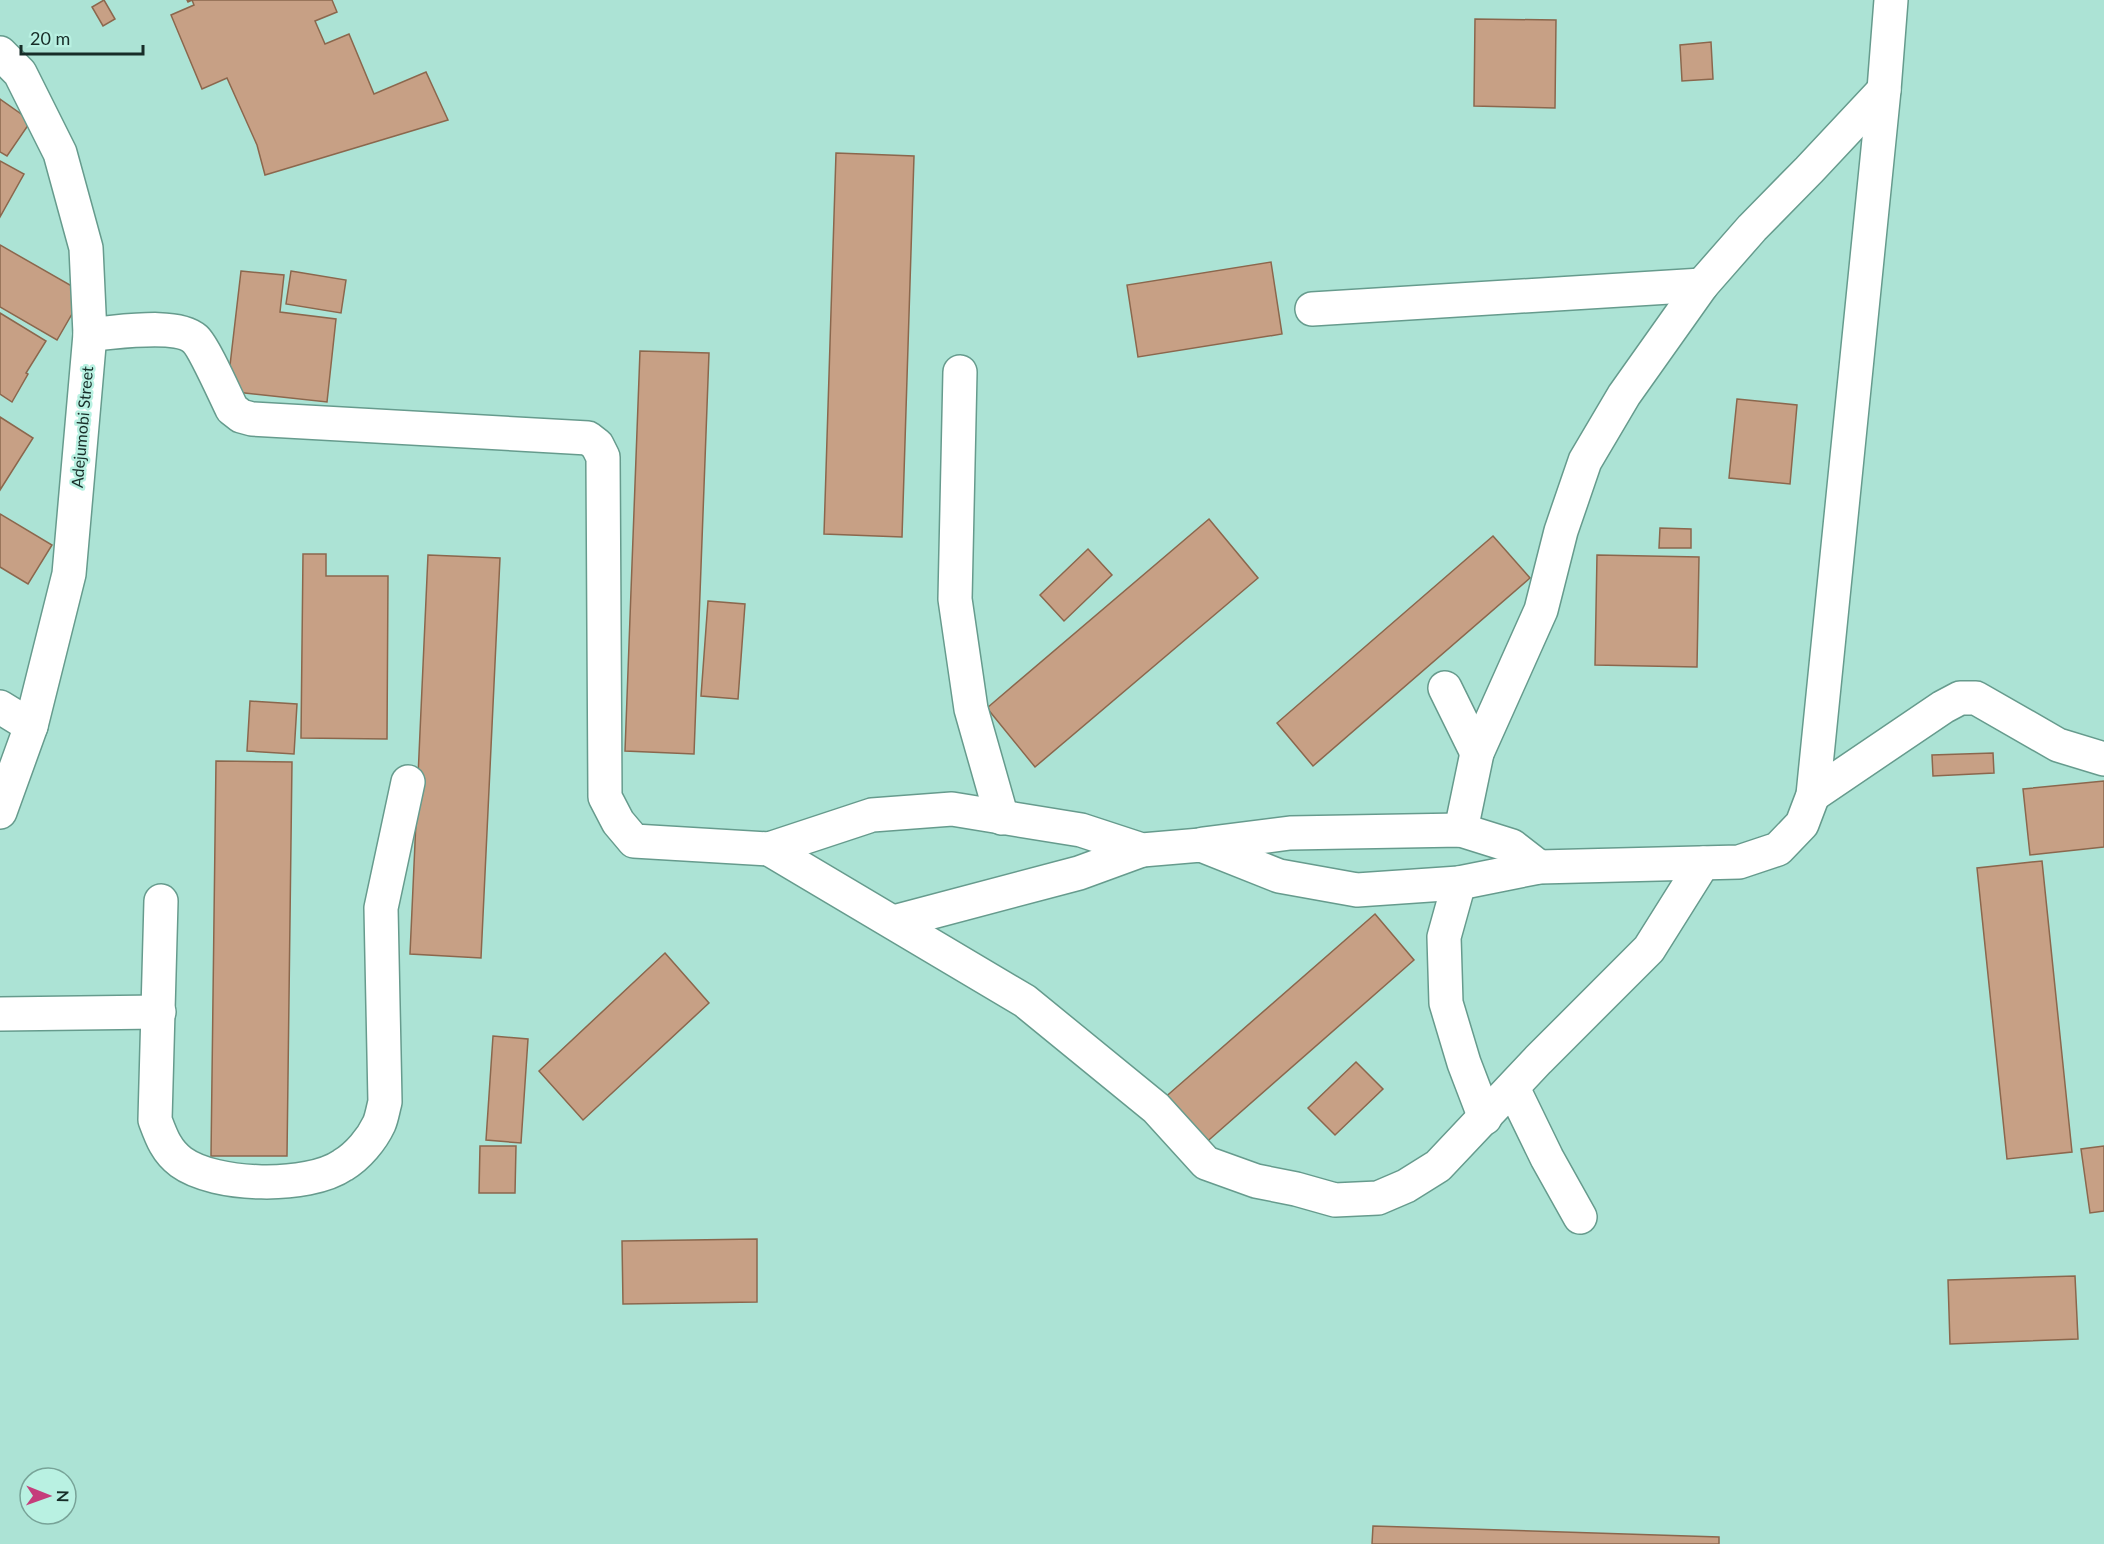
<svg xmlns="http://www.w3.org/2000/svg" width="2104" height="1544" font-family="Lato,sans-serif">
	<rect width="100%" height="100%" fill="#ace3d5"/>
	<!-- building -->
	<g fill="#c7a085" stroke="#8b674d" stroke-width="1.5">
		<polygon points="104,0 115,19 103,26 92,7"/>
		<polygon points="187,0 332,0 337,12 315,21 325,44 349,34 374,94 426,72 448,120 265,175 257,145 227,78 202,89 171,15 194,5 192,0 188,2"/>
		<polygon points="1475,19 1556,20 1555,108 1474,106"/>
		<polygon points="1711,42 1713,79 1682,81 1680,45"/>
		<polygon points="0,99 31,121 7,156 0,152"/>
		<polygon points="836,153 914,156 902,537 824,534"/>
		<polygon points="0,161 24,174 0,217"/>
		<polygon points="0,245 84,293 57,340 0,307"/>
		<polygon points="1271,262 1282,334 1138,357 1127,285"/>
		<polygon points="241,271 284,275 280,312 336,319 327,402 227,391"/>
		<polygon points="291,271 346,280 341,313 286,304"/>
		<polygon points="0,313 46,341 26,373 28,374 12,402 0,394"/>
		<polygon points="640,351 709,353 694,754 625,751"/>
		<polygon points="1737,399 1797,405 1790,484 1729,478"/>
		<polygon points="0,417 33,438 0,490"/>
		<polygon points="0,514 52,545 28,584 0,567"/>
		<polygon points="1209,519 1258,578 1035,767 987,708"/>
		<polygon points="1660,528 1691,529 1691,548 1659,548"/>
		<polygon points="1493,536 1530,578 1313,766 1277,723"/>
		<polygon points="1088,549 1112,575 1064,621 1040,595"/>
		<polygon points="303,554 326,554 326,576 388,576 387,739 301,738"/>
		<polygon points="428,555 500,558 481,958 410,954"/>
		<polygon points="1597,555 1699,557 1697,667 1595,665"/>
		<polygon points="708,601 745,604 738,699 701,696"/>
		<polygon points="250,701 297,704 294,754 247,751"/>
		<polygon points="1993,753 1994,773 1933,776 1932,755"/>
		<polygon points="216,761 292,762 287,1156 211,1156"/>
		<polygon points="2104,781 2104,847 2030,855 2023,789"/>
		<polygon points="2042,861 2072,1152 2007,1159 1977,868"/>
		<polygon points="1375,914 1414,960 1202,1146 1162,1100"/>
		<polygon points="665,953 709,1003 583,1120 539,1071"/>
		<polygon points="493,1036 528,1039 521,1143 486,1140"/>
		<polygon points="1356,1062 1383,1089 1335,1135 1308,1108"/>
		<polygon points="480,1146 516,1146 515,1193 479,1193"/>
		<polygon points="2104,1146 2104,1211 2090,1213 2081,1149"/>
		<polygon points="757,1239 757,1302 623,1304 622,1241"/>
		<polygon points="2075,1276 2078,1339 1950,1344 1948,1280"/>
		<polygon points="1373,1526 1719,1537 1719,1544 1372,1544"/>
	</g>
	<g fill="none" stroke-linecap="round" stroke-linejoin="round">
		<!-- minor casing -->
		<g stroke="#669b8d" stroke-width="36">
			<g id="minor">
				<polyline points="0,53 20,73 60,153 86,248 90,334 69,574 31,726 0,812"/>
				<polyline points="1312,309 1702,285"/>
				<path d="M90 334C116 333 176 322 195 339 204 347 225 395 232 409L241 416 252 419 588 438 597 445 603 457 605 797 618 822 634 841 769 849 872 815 952 809 1081 830 1142 850 1201 845 1279 876 1357 890 1459 883 1539 867 1739 862 1778 849 1802 824 1813 795 1884 90 1891 0"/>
				<polyline points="960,372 955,599 971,709 1002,818"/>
				<polyline points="1445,688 1477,753"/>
				<polyline points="0,707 31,726"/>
				<polyline points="1813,795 1943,707 1960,698 1976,698 2058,745 2104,759"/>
				<polyline points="1461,830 1477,753 1541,610 1561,531 1585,461 1624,395 1702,285 1752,228 1809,170 1884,90"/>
				<polyline points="1203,844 1290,833 1461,830 1512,846 1539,867"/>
				<polyline points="769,849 1025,1001 1156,1108 1206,1163 1256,1181 1296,1189 1335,1200 1378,1198 1406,1186 1438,1166 1538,1060 1649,949 1703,863"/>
				<polyline points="1459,883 1444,937 1446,1003 1464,1063 1485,1118"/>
				<path d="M161 901 155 1120C161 1136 166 1151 181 1162 215 1187 308 1189 343 1165 358 1156 372 1139 379 1124 382 1117 383 1109 385 1102L381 908 408 782"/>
				<polyline points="894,922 1079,873 1142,850"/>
				<polyline points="0,1014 159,1012"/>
				<polyline points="1513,1088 1547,1158 1580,1217"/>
			</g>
		</g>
		<!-- minor -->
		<use href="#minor" stroke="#fff" stroke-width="33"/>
	</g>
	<g text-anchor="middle" stroke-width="5" stroke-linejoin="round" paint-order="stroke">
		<!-- street labels -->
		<g font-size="16" fill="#172d28" stroke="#b9f1e2">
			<text transform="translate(82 427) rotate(-85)" y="6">Adejumobi Street</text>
		</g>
	</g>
	<!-- north arrow -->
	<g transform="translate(48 1496) rotate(91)"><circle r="28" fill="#b9f1e2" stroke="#78a398" stroke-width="1.5"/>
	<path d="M0-4.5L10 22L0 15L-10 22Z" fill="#c53d7b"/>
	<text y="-9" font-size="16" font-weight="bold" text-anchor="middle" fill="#172d28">N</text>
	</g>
	<!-- scale -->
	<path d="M21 45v9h122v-9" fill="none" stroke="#172d28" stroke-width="3"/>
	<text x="30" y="45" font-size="18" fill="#172d28" stroke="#b9f1e2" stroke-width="4.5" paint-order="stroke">20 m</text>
</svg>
